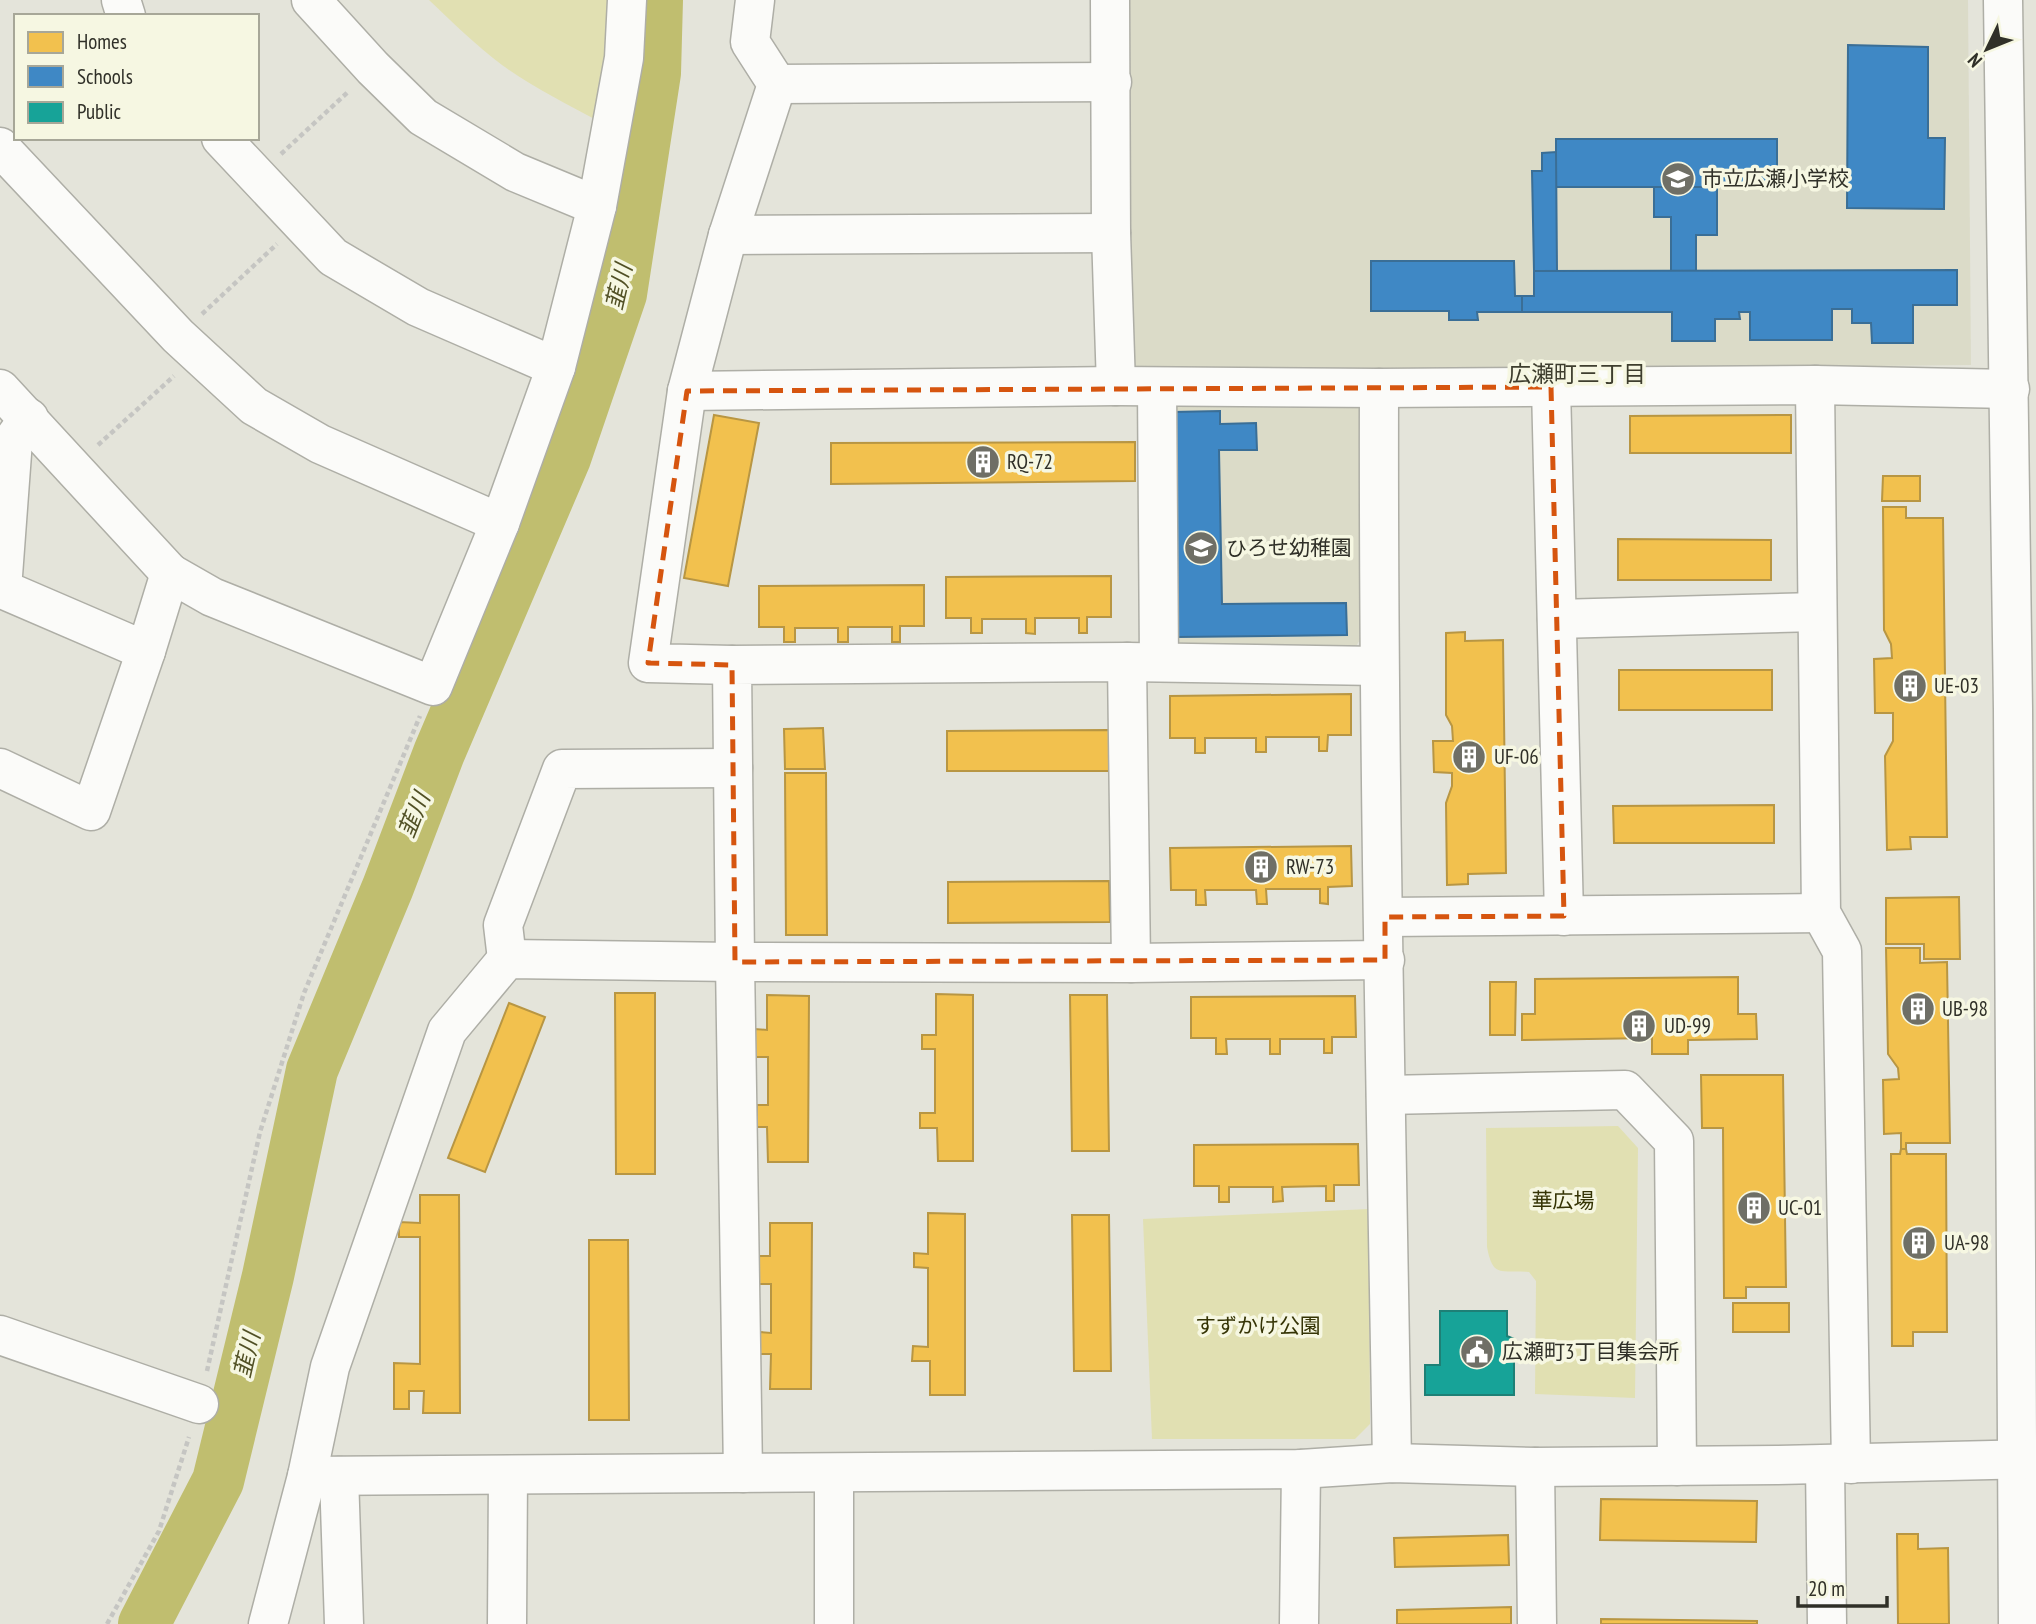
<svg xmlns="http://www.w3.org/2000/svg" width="2036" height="1624" font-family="'PT Sans Narrow','Noto Sans JP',sans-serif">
	<rect width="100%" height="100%" fill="#e4e4da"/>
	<!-- built -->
	<g fill="#dbdbc8">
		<polygon points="1127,0 1968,0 1971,365 1141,374 1129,361"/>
		<polygon points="1166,399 1349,399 1362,412 1365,631 1355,648 1168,649"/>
	</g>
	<!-- green -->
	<g fill="#e1e0b2">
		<path d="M429 0H619L600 122C567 104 532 87 502 65 476 45 453 23 429 0Z"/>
		<path d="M1618 1126 1638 1148 1635 1398 1535 1394 1536 1281 1529 1272C1500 1270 1493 1278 1487 1247L1486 1128Z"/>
		<polygon points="1369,1209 1370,1424 1355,1439 1152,1439 1143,1219"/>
	</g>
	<!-- homes -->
	<g fill="#f2c14e" stroke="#b89643" stroke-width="2">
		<polygon points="714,415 759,423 728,586 684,578"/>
		<polygon points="1791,415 1791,453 1630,453 1630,416"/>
		<polygon points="1135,442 1135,481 831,484 831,443"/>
		<polygon points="1883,476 1920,476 1920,501 1882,501"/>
		<polygon points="1883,507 1906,507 1906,518 1943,518 1947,837 1910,837 1911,849 1887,850 1885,756 1893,741 1893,713 1875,713 1874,659 1892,658 1891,644 1884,630"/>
		<polygon points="1618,539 1771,540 1771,580 1618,580"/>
		<polygon points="1111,576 1111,617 1087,617 1087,633 1079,633 1079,618 1035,618 1035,634 1026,633 1026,619 982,619 982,633 971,633 971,618 946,618 946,577"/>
		<polygon points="924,585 924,626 900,626 900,642 892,642 892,627 848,627 848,642 838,642 838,628 795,628 795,642 784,642 784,627 759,627 759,586"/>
		<polygon points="1465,632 1465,641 1503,640 1506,873 1468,874 1468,884 1447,885 1446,803 1452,786 1452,773 1434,772 1433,741 1453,741 1452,726 1446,715 1446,633"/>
		<rect x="1619" y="670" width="153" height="40"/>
		<polygon points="1351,694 1351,735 1328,735 1327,751 1319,751 1319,737 1266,737 1266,752 1256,752 1256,738 1205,738 1205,753 1195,753 1195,738 1170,738 1170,696"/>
		<polygon points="823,728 825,769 785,769 784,729"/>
		<polygon points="1109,730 1109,771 947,771 947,731"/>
		<polygon points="785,773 826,773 827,935 786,935"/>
		<polygon points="1774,805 1774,843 1614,843 1613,806"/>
		<polygon points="1351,846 1352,886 1328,887 1328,904 1320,903 1320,889 1266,889 1267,904 1257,904 1256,890 1205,890 1206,905 1196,905 1196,890 1171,890 1170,848"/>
		<polygon points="1109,881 1110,922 948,923 948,882"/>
		<polygon points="1959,897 1960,959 1924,959 1924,944 1886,944 1886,898"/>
		<polygon points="1886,948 1920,948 1920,963 1947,962 1950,1143 1906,1143 1906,1149 1901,1149 1901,1133 1884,1134 1883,1080 1899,1079 1898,1068 1888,1054"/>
		<polygon points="1738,977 1738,1014 1756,1014 1757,1039 1688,1040 1688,1054 1652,1054 1652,1038 1522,1040 1522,1014 1535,1014 1535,979"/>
		<polygon points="1490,982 1516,982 1515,1035 1490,1035"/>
		<polygon points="615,993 655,993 655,1174 616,1174"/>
		<polygon points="936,994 973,995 973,1161 938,1161 937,1128 920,1128 920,1113 935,1113 935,1049 922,1049 922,1035 936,1035"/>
		<polygon points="767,995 809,996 808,1162 768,1162 767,1127 757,1127 757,1105 768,1105 768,1057 755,1057 755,1029 767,1030"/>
		<polygon points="1070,995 1107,995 1109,1151 1072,1151"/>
		<polygon points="1355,996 1356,1037 1332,1037 1332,1053 1324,1053 1324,1039 1280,1039 1280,1054 1270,1054 1270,1039 1226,1039 1227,1054 1216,1054 1216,1038 1191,1038 1191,997"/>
		<polygon points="509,1003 545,1017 485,1172 448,1158"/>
		<polygon points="1701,1075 1783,1075 1786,1287 1746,1287 1746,1298 1724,1298 1723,1128 1702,1128"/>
		<polygon points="1358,1144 1359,1185 1334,1185 1334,1201 1326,1201 1326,1186 1282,1187 1283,1201 1273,1202 1273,1187 1229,1187 1229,1202 1219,1202 1219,1186 1194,1186 1194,1145"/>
		<polygon points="1901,1149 1906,1149 1907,1154 1946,1154 1947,1332 1913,1332 1913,1346 1892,1346 1891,1154 1900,1154"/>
		<polygon points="420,1195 459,1195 460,1413 423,1413 424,1391 409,1391 409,1409 394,1409 394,1363 420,1364 420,1237 399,1237 399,1222 420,1223"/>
		<polygon points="928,1213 965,1214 965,1395 930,1395 930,1361 912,1361 913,1346 928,1347 928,1268 914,1267 914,1253 928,1254"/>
		<polygon points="1072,1215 1109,1215 1111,1371 1074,1371"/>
		<polygon points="770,1223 812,1223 811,1389 770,1389 771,1354 760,1354 760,1332 771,1333 771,1284 758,1284 758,1256 770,1256"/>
		<polygon points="589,1240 628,1240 629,1420 589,1420"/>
		<rect x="1733" y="1303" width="56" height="29"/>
		<polygon points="1601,1499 1757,1501 1756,1542 1600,1540"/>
		<polygon points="1897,1534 1918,1534 1918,1549 1948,1548 1949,1624 1898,1624"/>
		<polygon points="1508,1535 1509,1565 1395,1567 1394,1538"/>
		<polygon points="1511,1607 1511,1624 1397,1624 1397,1610"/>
		<polygon points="1601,1619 1757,1621 1757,1624 1601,1624"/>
	</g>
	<!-- schools -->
	<g fill="#3f88c5" stroke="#3a6e96" stroke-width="2">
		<polygon points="1848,45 1928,47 1928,138 1945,138 1944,209 1847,208"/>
		<rect x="1556" y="139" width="221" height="48"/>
		<polygon points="1556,152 1557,272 1534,271 1532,171 1542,171 1542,153"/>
		<polygon points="1654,187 1717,187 1717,235 1696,235 1696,271 1671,271 1671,217 1654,217"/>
		<polygon points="1371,261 1514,261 1515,296 1522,296 1522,312 1477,312 1478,320 1449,320 1449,311 1371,311"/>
		<polygon points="1957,270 1957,305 1913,305 1913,343 1872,343 1871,323 1852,323 1852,309 1832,309 1832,340 1750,340 1750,312 1739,312 1740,319 1715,319 1715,341 1672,341 1672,312 1522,312 1522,296 1534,296 1534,271"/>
		<polygon points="1220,411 1220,424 1256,423 1257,450 1219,450 1222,604 1346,603 1347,635 1177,637 1173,412"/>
	</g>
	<!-- public -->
	<polygon fill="#17a398" stroke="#1e8076" stroke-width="2" points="1440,1311 1507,1311 1507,1336 1514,1339 1514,1395 1425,1395 1425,1365 1440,1365"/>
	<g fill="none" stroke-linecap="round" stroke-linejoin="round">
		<!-- river -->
		<polyline stroke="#c0be6f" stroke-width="52" points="144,1624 218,1481 268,1276 312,1070 388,887 439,753 565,458 621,294 655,73 657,0"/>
		<!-- minor casing -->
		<g stroke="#aeaea6" stroke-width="41">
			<g id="minor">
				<polyline points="121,0 126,16"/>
				<polyline points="311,0 373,68 423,117 515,172 597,206"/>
				<polyline points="755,0 750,42 777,84 728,235 687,391 1116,386 1379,388 1815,385 2010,389"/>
				<polyline points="1110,0 1111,233 1116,386"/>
				<polyline points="2003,0 2013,709 2018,1624"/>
				<polyline points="777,84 1112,82"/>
				<polyline points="221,138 333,257 418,307 556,367"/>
				<polyline points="0,147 178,336 254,406 320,444 500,523"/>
				<polyline points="728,235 1111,233"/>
				<polyline points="1815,385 1821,913 1842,951 1851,1464"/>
				<polyline points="1157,387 1159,662"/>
				<polyline points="1551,387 1564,916"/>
				<path d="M1379 388C1378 746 1386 1104 1392 1463"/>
				<polyline points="0,389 170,573"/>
				<polyline points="687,391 648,663 732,665"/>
				<polyline points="29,418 13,440 2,589 146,651"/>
				<polyline points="1557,619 1817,612"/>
				<polyline points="1127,662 1131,963"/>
				<polyline points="0,768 91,811 146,651 170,573 212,597 433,686 500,523 556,367 597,206 624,58 627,0"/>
				<polyline points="1385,917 1821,913"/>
				<polyline points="507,959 503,925 562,769 733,768"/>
				<polyline points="1386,1095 1625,1090 1674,1141 1677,1466"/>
				<polyline points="0,1335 199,1404"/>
				<polyline points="1825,1465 1827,1624"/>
				<polyline points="1535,1467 1537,1624"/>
				<polyline points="743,1473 735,962 1131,963 1385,960"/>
				<polyline points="834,1473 834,1624"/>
				<polyline points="307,1476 1301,1469 1392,1463 1535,1467 1777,1465 2036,1459"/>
				<polyline points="339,1476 344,1624"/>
				<polyline points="268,1624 307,1476 330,1367 447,1031 507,959 735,962 732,665 1127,662 1378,666"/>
				<polyline points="507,1624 508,1475"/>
				<polyline points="1299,1624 1301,1469"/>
			</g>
		</g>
		<!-- path -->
		<g stroke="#c5c5c2" stroke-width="4.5" stroke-dasharray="5 3.5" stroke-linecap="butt">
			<polyline points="281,154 349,91"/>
			<polyline points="202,314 277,244"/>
			<polyline points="98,445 174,376"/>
			<polyline points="207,1371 260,1132 304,993 420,716"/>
			<polyline points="107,1624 159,1531 189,1437"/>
		</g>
		<!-- minor -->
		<use href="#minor" stroke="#fbfbf9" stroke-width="38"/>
	</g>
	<!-- marked area -->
	<path fill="none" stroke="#d6550f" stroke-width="5" stroke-dasharray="14 9" stroke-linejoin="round" d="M1551 387 1564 916 1385 917V960L735 962 732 665 648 663 687 391Z"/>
	<!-- icons -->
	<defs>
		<g id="school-disc" transform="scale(1.75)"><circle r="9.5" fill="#6f6f66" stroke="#f6f7e2"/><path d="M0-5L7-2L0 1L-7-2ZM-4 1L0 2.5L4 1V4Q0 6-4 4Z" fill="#fff"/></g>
		<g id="building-disc" transform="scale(1.75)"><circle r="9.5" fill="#6f6f66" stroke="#f6f7e2"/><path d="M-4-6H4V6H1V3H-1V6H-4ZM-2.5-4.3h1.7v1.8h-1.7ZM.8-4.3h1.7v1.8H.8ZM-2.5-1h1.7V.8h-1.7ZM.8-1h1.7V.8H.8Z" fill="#fff"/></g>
		<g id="civic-disc" transform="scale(1.75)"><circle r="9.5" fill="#6f6f66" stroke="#f6f7e2"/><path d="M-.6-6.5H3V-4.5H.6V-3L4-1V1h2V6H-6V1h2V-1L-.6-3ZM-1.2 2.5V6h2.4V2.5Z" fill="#fff"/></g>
	</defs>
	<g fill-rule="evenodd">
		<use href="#school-disc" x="1678" y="179"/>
		<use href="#building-disc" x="983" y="462"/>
		<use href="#school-disc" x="1201" y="548"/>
		<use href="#building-disc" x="1910" y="686"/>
		<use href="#building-disc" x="1469" y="757"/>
		<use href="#building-disc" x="1261" y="867"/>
		<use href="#building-disc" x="1918" y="1009"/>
		<use href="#building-disc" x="1639" y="1026"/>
		<use href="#building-disc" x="1754" y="1208"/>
		<use href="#building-disc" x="1919" y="1243"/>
		<use href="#civic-disc" x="1477" y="1352"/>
	</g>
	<g text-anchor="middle" stroke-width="7" stroke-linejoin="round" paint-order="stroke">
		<!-- poi labels -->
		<g font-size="21" fill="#303028" stroke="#f6f7e2" text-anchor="start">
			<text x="1702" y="186">市立広瀬小学校</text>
			<text x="1007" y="469">RQ-72</text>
			<text x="1226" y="555">ひろせ幼稚園</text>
			<text x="1934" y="693">UE-03</text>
			<text x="1494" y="764">UF-06</text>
			<text x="1286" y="874">RW-73</text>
			<text x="1942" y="1016">UB-98</text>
			<text x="1664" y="1033">UD-99</text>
			<text x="1778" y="1215">UC-01</text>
			<text x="1944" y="1250">UA-98</text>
			<text x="1502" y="1359">広瀬町3丁目集会所</text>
		</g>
		<!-- park labels -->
		<g font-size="21" fill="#353405" stroke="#f6f7e2">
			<text x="1563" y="1208">華広場</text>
			<text x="1258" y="1333">すずかけ公園</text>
		</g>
		<!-- water labels -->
		<g font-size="23" font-style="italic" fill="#515025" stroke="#f6f7e2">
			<text transform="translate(619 287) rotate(-77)" y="8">韮川</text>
			<text transform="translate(414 815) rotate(-68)" y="8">韮川</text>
			<text transform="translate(247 1355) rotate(-77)" y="8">韮川</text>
		</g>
		<!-- neighbourhood labels -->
		<g font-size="23" fill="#3e3e2e" stroke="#f6f7e2">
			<text x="1577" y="382">広瀬町三丁目</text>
		</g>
	</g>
	<!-- legend -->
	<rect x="14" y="14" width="245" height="126" fill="#f6f7e2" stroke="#a7a798" stroke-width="2"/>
	<rect x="28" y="32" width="35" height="21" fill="#f2c14e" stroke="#a7a798" stroke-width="2"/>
	<text x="77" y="49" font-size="21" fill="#303028">Homes</text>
	<rect x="28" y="66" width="35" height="21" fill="#3f88c5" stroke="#a7a798" stroke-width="2"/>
	<text x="77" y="84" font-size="21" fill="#303028">Schools</text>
	<rect x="28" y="102" width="35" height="21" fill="#17a398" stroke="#a7a798" stroke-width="2"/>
	<text x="77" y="119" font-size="21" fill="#303028">Public</text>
	<!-- north arrow -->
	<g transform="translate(1987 49) rotate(227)" stroke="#f6f7e2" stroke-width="5" paint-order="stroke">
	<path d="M0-5L12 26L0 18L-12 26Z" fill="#303028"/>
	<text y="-10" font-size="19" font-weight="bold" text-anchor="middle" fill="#303028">N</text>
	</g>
	<!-- scale -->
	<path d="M1798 1596v10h89v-10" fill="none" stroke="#303028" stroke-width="3.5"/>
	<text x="1808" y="1596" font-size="21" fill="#303028" stroke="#f6f7e2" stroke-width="5" paint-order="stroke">20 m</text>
</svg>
